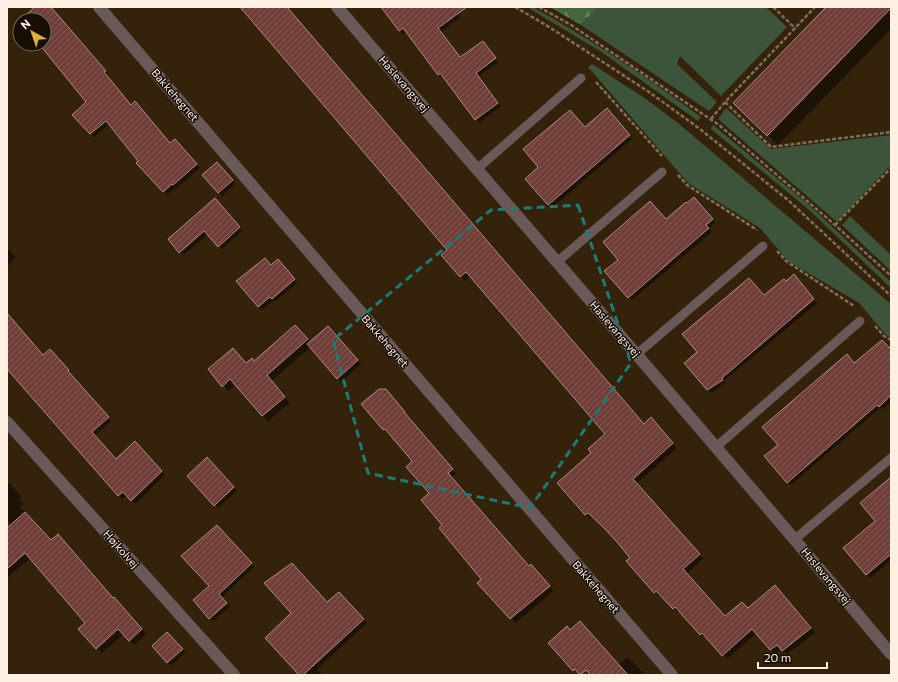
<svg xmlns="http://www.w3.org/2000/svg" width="898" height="682" font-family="Commissioner,sans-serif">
	<defs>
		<pattern id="forest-firs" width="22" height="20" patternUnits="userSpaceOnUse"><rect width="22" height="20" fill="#446742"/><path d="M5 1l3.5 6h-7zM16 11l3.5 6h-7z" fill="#607d5d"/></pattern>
		<pattern id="building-hatch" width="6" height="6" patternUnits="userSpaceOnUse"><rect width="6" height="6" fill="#703e39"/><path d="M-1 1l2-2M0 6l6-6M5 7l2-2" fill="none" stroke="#855a55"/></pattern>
	</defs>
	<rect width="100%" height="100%" fill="#35220a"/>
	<!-- green -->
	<g fill="#3b543a">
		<path d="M527 7H533C592 40 647 77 701 117L698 121 603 53Z"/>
		<polygon points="598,7 766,7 787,27 721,96 680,56 677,64 717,102 709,111 581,25"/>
		<polygon points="592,64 646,99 678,123 891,304 891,338 886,335 859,303 788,261 760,228 688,183 588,67"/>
		<polygon points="726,108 771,149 891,135 891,165 837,222 718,119"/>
		<polygon points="713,125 807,203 891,282 891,288 808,209 711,129"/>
		<polygon points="850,216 891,255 891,271 842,225"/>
	</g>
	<!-- forest -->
	<polygon fill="url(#forest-firs)" points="550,7 598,7 581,25"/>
	<!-- shadow -->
	<g fill="#0007">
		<polygon points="37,7 51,7 108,74 106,76 131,106 170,144 178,144 200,168 177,188 176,187 167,195 109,124 94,137 73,115 88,103 42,47 35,53 27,44 44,44 44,20 22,20"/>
		<polygon points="240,7 287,7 645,425 655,423 677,448 636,484 703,559 686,574 725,618 748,609 780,591 815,633 787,654 781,649 775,654 757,633 727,659 706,637 705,638 700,634 680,611 678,613 661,595 659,596 655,592 632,558 605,528 592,517 590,519 586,514 559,483 593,453 607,434 470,276 465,281 461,276 449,250"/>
		<polygon points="383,7 453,7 460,17 441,32 460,58 486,45 498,62 479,76 501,106 479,123 444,76 442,78 438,74 407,31 403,34 400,30"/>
		<polygon points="827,7 891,7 891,29 778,145 735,103"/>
		<polygon points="20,21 20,36 13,28"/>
		<polygon points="610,113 632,139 552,208 527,179 585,128"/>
		<polygon points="217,163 235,184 222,196 204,175"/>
		<polygon points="697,202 715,223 709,228 712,232 632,300 628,297 666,220"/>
		<polygon points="218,203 242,231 222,249 208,234 183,255 180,252"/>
		<polygon points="7,248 16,258 7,266"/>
		<polygon points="281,264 297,283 276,301 274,300 262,310 238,281 271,266"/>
		<polygon points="797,278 817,303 724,381 726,383 711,393 708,389 699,352 764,296 786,282"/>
		<polygon points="7,314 43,356 53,354 71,374 70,375 111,421 94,436 116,460 135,443 165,475 135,504 127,495 122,499 119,496 7,364"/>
		<polygon points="332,330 361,364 341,382 311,347 271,381 290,403 268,421 236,384 228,391 210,369 246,364 254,362 300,332 310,343"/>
		<polygon points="891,350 891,402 883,409 881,407 791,485 787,482 779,445 855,364"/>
		<polygon points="383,387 456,474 452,478 529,567 535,570 553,591 516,623 478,583 483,579 443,525 430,493 414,462 390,433 388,434 384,429 362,404"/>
		<polygon points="207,459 237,491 218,508 188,476"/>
		<polygon points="891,477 891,560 870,578 845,549 877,521"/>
		<polygon points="7,481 22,497 19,499 24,504 20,507 51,541 119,603 146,634 134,645 124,634 102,653 97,648 87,623 30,558 7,578 7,529 11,525 7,520"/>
		<polygon points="217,527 254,567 221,598 230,607 213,621 210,618 210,586"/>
		<polygon points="339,593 367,623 317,669 322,675 301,675 327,604"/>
		<polygon points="170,636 185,653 171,666 153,646"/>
		<polygon points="628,657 644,674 642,675 620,675 614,669"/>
	</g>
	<!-- building -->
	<g fill="url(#building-hatch)" stroke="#ae8984">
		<polygon points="35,7 51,7 106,71 104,72 131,105 135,101 170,143 175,139 197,164 173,185 172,184 163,192 136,163 138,161 106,121 90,134 72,115 86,102 39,44 44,44 44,20 20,20"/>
		<polygon points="240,7 287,7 644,424 651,417 673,443 633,479 700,554 683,569 725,616 742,602 748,608 775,585 811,628 782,651 777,645 770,650 752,629 722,656 702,633 700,635 675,607 673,609 656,591 654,593 626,561 630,558 617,542 602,526 588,513 585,515 557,483 591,453 588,449 605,434 466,272 460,277 441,255 447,250"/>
		<polygon points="381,7 467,7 438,28 460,57 483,41 496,58 476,73 498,103 475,120 440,73 438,75 403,28 399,31"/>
		<polygon points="826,7 891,7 891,8 767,136 733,103"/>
		<polygon points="607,108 630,135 548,205 525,179 538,167 523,149 570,110 585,127"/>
		<polygon points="217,162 233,180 218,193 202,175"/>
		<polygon points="694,197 713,219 706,225 709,228 628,298 604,271 618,260 603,242 650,201 666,219 686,202 687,203"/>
		<polygon points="215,198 240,227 239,228 218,247 204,231 179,253 168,239"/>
		<polygon points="265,258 271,265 278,259 295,279 272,299 270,297 258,307 236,281"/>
		<polygon points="794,274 814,299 722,378 723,380 707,390 684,363 697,352 682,334 749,278 764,295 784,279 786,281"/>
		<polygon points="7,313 43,355 50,349 69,370 68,371 109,417 92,432 116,459 135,441 162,471 131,501 123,492 118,496 7,369"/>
		<polygon points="295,325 308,339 267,375 285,397 262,416 230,379 222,387 208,369 233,348 246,363 252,358 254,361"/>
		<polygon points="328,326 358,360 337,379 307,344"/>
		<polygon points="882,340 891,349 891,395 879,407 877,405 787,483 764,456 778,445 762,427 847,354 854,363"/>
		<polygon points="379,389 386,389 405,412 404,412 453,469 448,473 529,566 531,564 550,586 510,619 477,583 481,579 439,528 442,525 421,500 429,493 406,467 412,461 385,429 383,430 361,404"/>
		<polygon points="207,457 234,487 214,506 187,476"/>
		<polygon points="891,477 891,554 866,575 843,548 875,521 860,503"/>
		<polygon points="25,512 51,540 58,534 113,598 114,597 142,629 129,641 118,629 96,649 78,629 85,623 25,553 7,569 7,528"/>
		<polygon points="217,525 252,563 219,594 227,603 209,619 193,600 209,586 181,556"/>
		<polygon points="292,563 327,602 339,592 364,619 303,675 299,675 265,638 291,613 264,583"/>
		<polygon points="580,621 628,675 591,675 586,670 580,675 575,669 573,671 548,643 567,626 570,630"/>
		<polygon points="167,632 183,649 167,663 152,646"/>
	</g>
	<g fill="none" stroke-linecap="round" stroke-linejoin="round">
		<!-- path -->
		<g stroke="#7f6f5a" stroke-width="2.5" stroke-dasharray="4 2" stroke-linecap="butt">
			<polyline points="515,7 546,25 649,92 700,129 788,200 891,296"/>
			<polyline points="539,7 571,25 719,125 835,225 891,276"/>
			<polyline points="773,7 795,28"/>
			<polyline points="596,82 662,156"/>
			<polyline points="725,102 771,147 891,132"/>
			<polyline points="711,119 725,102 815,7"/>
			<polyline points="678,175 687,185 757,230"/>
			<polyline points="835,225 891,168"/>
			<polyline points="777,251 786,261 854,306"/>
			<polyline points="875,326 884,336 891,340"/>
		</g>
		<!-- lane -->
		<g stroke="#695959" stroke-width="9">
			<polyline points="477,169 581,78"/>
			<polyline points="557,262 662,172"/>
			<polyline points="637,354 763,246"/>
			<polyline points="715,448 860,321"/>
			<polyline points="795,539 891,458"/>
		</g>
		<!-- street -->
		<g stroke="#695959" stroke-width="12">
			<polyline points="99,7 672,675"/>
			<path d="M337 7C522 222 709 436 891 654"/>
			<polyline points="7,422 234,675"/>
		</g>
	</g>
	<!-- marked area -->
	<path fill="none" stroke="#1b7c74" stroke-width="3" stroke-dasharray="8 5" stroke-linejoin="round" d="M578 205 631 363 530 508 368 473 333 340 491 210Z"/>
	<g text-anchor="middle" stroke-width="3" stroke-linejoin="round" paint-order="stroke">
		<!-- street labels -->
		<g font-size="11" fill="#fdf0e2" stroke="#160e05">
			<text transform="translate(404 84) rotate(49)" y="4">Haslevangsvej</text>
			<text transform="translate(175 95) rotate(49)" y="4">Bakkehegnet</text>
			<text transform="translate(615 329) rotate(49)" y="4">Haslevangsvej</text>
			<text transform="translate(385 341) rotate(49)" y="4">Bakkehegnet</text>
			<text transform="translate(121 549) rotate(48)" y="4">Højkolvej</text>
			<text transform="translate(826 576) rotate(50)" y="4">Haslevangsvej</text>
			<text transform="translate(596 587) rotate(49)" y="4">Bakkehegnet</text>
		</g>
	</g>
	<!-- border -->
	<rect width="898" height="682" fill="none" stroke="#fdf0e2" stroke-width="16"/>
	<!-- north arrow -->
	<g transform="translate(32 32) rotate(320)"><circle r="19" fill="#160e05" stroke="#72685d"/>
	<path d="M0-3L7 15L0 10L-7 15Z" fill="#deb133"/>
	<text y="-6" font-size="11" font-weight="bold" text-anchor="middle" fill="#fdf0e2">N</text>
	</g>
	<!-- scale -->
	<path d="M758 662v6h69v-6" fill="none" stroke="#fdf0e2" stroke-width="2"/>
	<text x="764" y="662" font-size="12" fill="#fdf0e2" stroke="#160e05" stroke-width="3" paint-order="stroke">20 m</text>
</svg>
